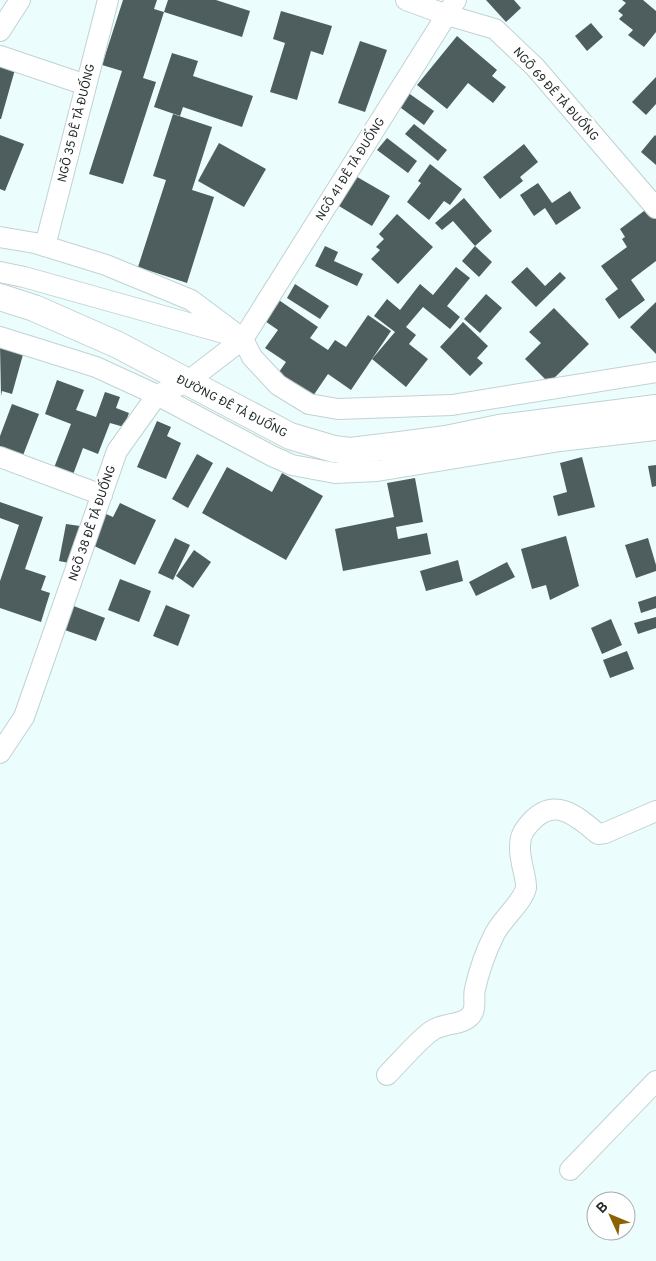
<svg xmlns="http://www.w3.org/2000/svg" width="656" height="1261" font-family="Overpass,sans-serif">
	<rect width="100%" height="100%" fill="#ecfdfe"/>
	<!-- building -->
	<g fill="#4e5d5e">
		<polygon points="123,0 157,0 154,9 164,12 143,78 156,82 123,184 89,174 122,71 102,65"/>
		<polygon points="168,0 216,0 250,11 242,37 164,12"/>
		<polygon points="486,0 514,0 521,8 506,22"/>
		<polygon points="622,0 643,0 656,11 656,32 644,47 628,35 633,30 619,19 623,15 618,11 626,3"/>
		<polygon points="281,11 332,26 323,55 311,51 297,100 270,92 285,43 273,39"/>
		<polygon points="591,23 603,37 587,51 575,36"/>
		<polygon points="457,36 497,70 492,76 506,87 493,103 468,83 447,109 417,85"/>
		<polygon points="360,41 387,50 365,112 338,103"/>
		<polygon points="172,53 198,61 193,76 253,96 242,127 183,107 180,116 154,107"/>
		<polygon points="0,61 16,66 1,119 0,119"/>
		<polygon points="656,77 656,104 646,115 632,102"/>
		<polygon points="407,92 434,111 424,125 397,105"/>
		<polygon points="173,114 212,127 192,190 214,197 187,283 138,267 166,180 153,176"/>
		<polygon points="414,124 447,150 438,161 405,134"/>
		<polygon points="0,135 24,144 5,191 0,189"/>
		<polygon points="655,135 656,136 656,165 641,152"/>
		<polygon points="387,138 417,161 408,173 377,150"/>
		<polygon points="219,143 266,169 244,207 198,181"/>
		<polygon points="524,144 538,162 520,177 523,181 500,199 483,177"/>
		<polygon points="430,164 462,189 450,205 444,201 429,220 407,202 421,183 418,181"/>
		<polygon points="352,174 390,196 372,226 334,203"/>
		<polygon points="538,183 552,203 570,191 581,208 556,225 545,208 534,216 520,195"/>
		<polygon points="464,198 492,231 475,246 453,221 442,230 435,223"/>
		<polygon points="648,208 656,218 656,261 631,280 645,300 619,319 605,299 618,289 601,266 627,247 622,239 625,237 620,229"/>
		<polygon points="397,214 433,247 398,284 371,259 380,250 376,247 384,239 379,234"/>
		<polygon points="325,246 338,252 334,261 363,274 357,286 315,266"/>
		<polygon points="475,246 492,262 479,277 462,261"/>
		<polygon points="456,267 470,278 447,306 460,317 450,329 423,307 406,327 416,335 409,344 428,359 406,387 372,359 395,332 374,316 387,299 400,310 420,284 433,295"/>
		<polygon points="527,267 545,286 560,272 566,278 536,307 511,282"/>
		<polygon points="295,284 329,306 320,319 287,298"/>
		<polygon points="486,294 502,308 480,333 464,319"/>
		<polygon points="273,296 318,327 310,338 328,350 335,340 346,347 368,315 391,331 351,390 328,374 311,399 277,375 286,362 265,348 278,330 259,317"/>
		<polygon points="656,302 656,354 630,327"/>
		<polygon points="554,308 589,344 549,383 525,359 541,343 529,332"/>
		<polygon points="463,322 488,346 477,358 483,363 470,376 440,347"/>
		<polygon points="0,345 24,351 12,394 2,391 1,396"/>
		<polygon points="57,380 84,390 76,410 96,417 105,392 120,397 116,408 129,413 124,427 110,423 98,454 83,448 71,480 52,473 71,424 45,414"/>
		<polygon points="12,404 39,414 22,458 0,450 0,436"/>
		<polygon points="157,421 171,427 167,436 181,443 166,479 137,467"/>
		<polygon points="197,454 213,463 188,508 172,499"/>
		<polygon points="582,457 595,507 558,516 553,496 567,492 560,463"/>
		<polygon points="656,465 656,486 652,487 648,466"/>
		<polygon points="227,467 272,492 282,473 323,496 286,560 202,513"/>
		<polygon points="415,478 423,522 396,527 398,539 427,533 431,554 343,571 335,529 394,517 387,483"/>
		<polygon points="0,502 43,517 25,569 46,576 41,590 50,593 41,622 0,608 0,581 19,525 0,518"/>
		<polygon points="120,503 156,520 135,565 92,545 106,514 113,517"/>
		<polygon points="66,524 80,526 74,564 59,561"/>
		<polygon points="566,536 579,586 550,600 546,585 532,589 521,549"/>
		<polygon points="175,538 190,545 173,580 158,573"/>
		<polygon points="648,538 656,565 656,571 636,578 625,545"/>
		<polygon points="194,550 211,562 193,588 176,576"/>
		<polygon points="458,560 463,581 426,591 420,571"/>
		<polygon points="507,562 515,577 476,596 469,582"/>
		<polygon points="120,579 151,591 139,622 108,610"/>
		<polygon points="656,596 656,608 641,613 638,602"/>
		<polygon points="71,605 105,618 96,641 62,629"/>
		<polygon points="166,605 190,615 178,646 153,636"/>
		<polygon points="656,617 656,628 638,634 634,623"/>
		<polygon points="611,619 622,645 602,654 591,628"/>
		<polygon points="627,651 634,669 610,678 603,660"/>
	</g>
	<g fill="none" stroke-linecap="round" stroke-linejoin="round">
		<!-- minor casing -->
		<g stroke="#c1d2d3" stroke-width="22">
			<g id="minor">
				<polyline points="406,0 447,15 495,29 535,67 656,208"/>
				<polyline points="0,31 20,0"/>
				<polyline points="0,56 86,85"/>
				<polyline points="0,237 35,243 106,265 191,300 243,339 252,357 278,385 309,404 338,409 452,405 656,372"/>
				<polyline points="45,246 108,0"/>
				<polyline points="0,272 24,277 231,335"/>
				<polyline points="0,337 96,367 157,395 272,456 292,465 335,473 377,471 560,441 656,430"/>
				<polyline points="0,457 102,495"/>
				<polyline points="0,753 24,717 117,451 157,395 187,382 243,339 456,0"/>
				<path d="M387 1075C398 1064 421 1037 433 1030 446 1022 466 1026 473 1012 476 1005 473 996 475 989 479 971 486 951 494 935 501 920 523 902 526 888 527 879 519 859 520 847 520 836 523 831 530 823 554 796 576 815 598 834L605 833 656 811"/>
				<polyline points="570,1170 656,1081"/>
			</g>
		</g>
		<!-- major casing -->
		<g stroke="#c1d2d3" stroke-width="28">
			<polyline id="major" points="0,297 34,308 118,345 290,436 334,449 350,451 400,445 446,439 499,428 656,408"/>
		</g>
		<!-- minor -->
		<use href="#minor" stroke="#fff" stroke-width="20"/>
		<!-- major -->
		<use href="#major" stroke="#fff" stroke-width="26"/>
	</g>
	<g text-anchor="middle" stroke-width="5" stroke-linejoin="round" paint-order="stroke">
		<!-- street labels -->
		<g font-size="12" fill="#242b2b" stroke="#fff">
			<text transform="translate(556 94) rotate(48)" y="4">NGÕ 69 ĐÊ TẢ ĐUỐNG</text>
			<text transform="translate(76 123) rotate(-76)" y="4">NGÕ 35 ĐÊ TẢ ĐUỐNG</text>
			<text transform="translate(350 169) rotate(-58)" y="4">NGÕ 41 ĐÊ TẢ ĐUỐNG</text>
			<text transform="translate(232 406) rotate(27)" y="4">ĐƯỜNG ĐÊ TẢ ĐUỐNG</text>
			<text transform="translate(92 523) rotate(-71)" y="4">NGÕ 38 ĐÊ TẢ ĐUỐNG</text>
		</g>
	</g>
	<!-- north arrow -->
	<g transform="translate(611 1216) rotate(314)"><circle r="24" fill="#ffffff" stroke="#a7aaaa"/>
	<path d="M0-4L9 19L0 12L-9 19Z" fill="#8c6205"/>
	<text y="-8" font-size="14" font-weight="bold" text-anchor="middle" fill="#242b2b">B</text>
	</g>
</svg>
